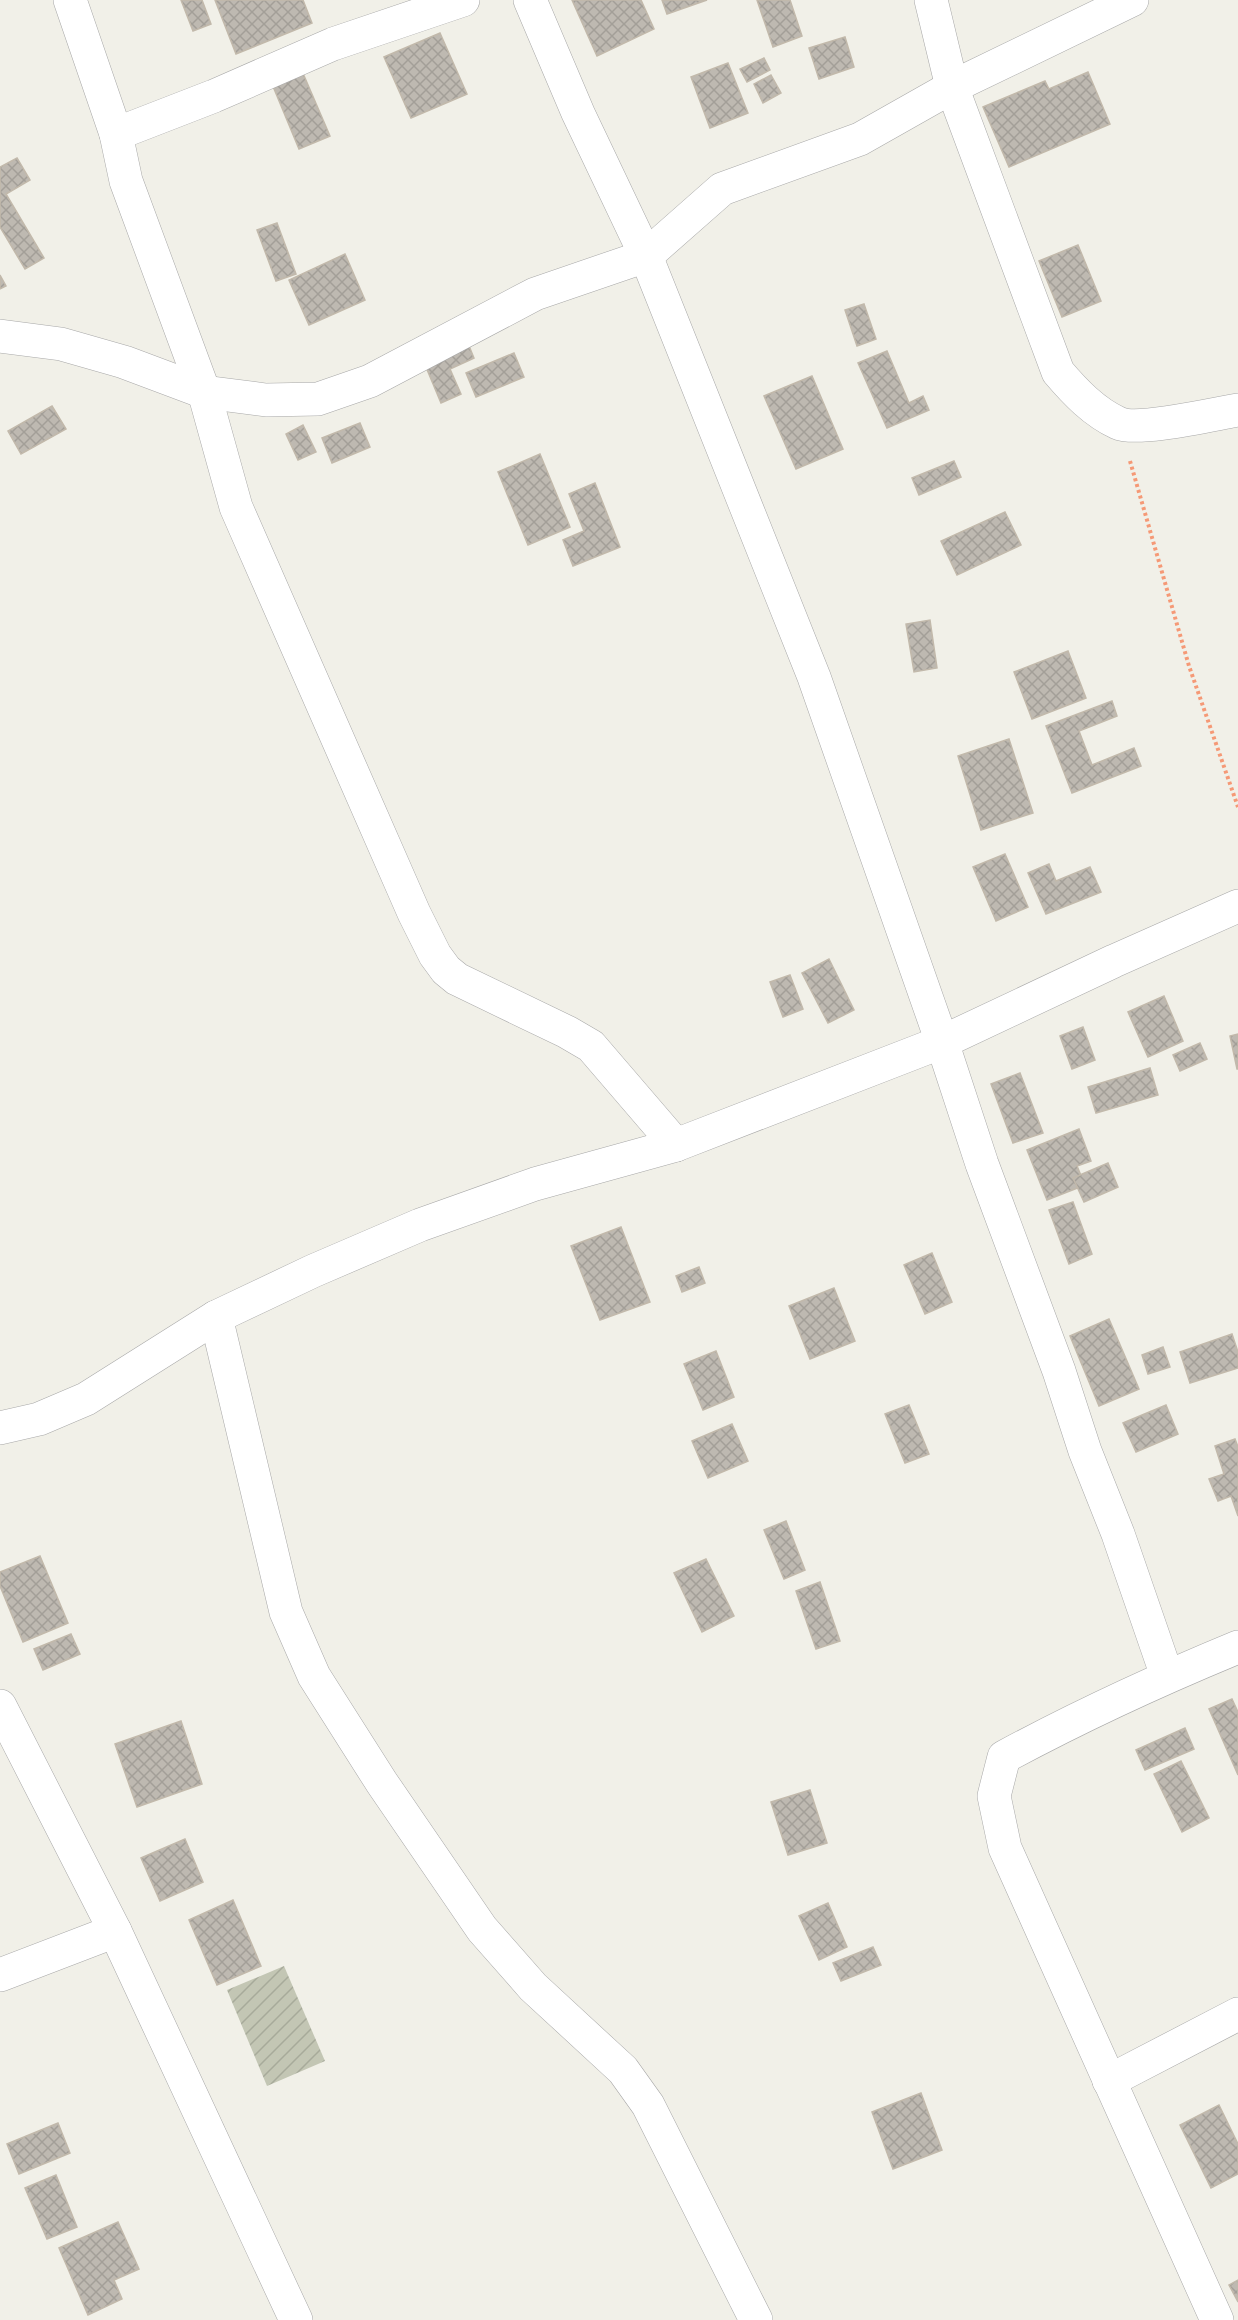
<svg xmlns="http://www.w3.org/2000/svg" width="1238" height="2320" font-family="Arial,sans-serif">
	<defs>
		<pattern id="construction-furrows" width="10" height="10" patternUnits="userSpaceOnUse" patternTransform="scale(1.5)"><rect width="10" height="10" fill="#c3c6b4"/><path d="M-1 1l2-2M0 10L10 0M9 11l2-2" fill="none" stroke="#a7aa9a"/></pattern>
		<pattern id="building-cross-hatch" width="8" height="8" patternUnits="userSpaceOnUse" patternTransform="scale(1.5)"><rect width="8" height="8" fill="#beb9b1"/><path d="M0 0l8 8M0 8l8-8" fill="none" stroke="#a39f98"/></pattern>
	</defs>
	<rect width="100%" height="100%" fill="#f1f0e8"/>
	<!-- construction -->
	<polygon fill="url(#construction-furrows)" points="284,1966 325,2061 267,2086 227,1990"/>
	<!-- building -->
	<g fill="url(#building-cross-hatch)" stroke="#c2b9ab" stroke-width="1.5">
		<polygon points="181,0 202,0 211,24 193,31"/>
		<polygon points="215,0 303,0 312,23 236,54"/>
		<polygon points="572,0 641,0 654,29 597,56"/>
		<polygon points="662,0 707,0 667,14"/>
		<polygon points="757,0 790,0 802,36 773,47"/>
		<polygon points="440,33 467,94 411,118 384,57"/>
		<polygon points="845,37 854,67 819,79 809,48"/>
		<polygon points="764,58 770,70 747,82 740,69"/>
		<polygon points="728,63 748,113 710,128 691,77"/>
		<polygon points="302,71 330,136 299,149 272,84"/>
		<polygon points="1088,72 1110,124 1009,167 983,107 1045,81 1049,89"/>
		<polygon points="771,75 781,93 763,103 754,84"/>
		<polygon points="17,158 30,180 6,194 44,258 25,269 0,227 0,167"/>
		<polygon points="277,223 296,274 276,281 257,230"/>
		<polygon points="1078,245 1101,301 1062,317 1039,261"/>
		<polygon points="345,254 365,300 309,325 289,280"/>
		<polygon points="0,275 6,286 0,289"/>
		<polygon points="864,304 876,339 857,346 845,310"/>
		<polygon points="467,341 474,358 450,369 461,394 441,403 423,360"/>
		<polygon points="887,351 909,403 923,396 929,410 887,428 858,363"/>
		<polygon points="514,353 524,377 476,397 466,373"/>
		<polygon points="812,376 843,449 796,469 764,396"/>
		<polygon points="52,406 66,429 21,454 8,431"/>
		<polygon points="360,423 370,447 332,463 322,438"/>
		<polygon points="303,425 316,452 298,460 286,434"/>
		<polygon points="540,454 570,527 528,545 498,472"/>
		<polygon points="954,461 961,477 919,495 912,478"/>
		<polygon points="595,483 620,547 573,566 563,540 584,531 569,494"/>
		<polygon points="1005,512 1021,545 957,575 941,541"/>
		<polygon points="930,620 937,668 914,672 906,624"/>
		<polygon points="1068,651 1086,698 1032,719 1014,672"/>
		<polygon points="1112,701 1117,716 1079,731 1092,765 1134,748 1141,766 1072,793 1046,726"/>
		<polygon points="1009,739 1033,813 981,830 958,756"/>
		<polygon points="1005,854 1028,907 996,921 973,867"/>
		<polygon points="1049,864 1056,881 1090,867 1101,892 1046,914 1028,873"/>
		<polygon points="829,959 854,1010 828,1023 802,973"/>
		<polygon points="790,975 803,1009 783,1017 770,982"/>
		<polygon points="1164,996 1183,1041 1148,1057 1128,1012"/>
		<polygon points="1083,1027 1095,1060 1072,1069 1060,1036"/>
		<polygon points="1238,1034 1238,1069 1237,1069 1230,1036"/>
		<polygon points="1200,1043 1207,1059 1180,1071 1173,1055"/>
		<polygon points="1150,1068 1158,1095 1096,1113 1088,1087"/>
		<polygon points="1020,1073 1043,1133 1013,1143 991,1084"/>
		<polygon points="1079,1129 1091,1161 1077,1166 1085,1185 1047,1200 1027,1150"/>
		<polygon points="1108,1163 1118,1187 1084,1202 1073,1178"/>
		<polygon points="1073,1202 1092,1254 1069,1264 1049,1210"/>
		<polygon points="621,1227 650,1302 600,1320 571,1246"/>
		<polygon points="932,1253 952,1302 925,1314 904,1265"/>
		<polygon points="699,1267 705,1283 682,1292 676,1276"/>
		<polygon points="834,1288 855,1341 810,1359 789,1306"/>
		<polygon points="1109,1319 1139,1389 1099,1406 1070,1336"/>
		<polygon points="1232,1334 1238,1352 1238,1368 1190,1383 1180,1352"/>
		<polygon points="1163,1347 1170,1367 1148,1374 1142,1355"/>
		<polygon points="716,1351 734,1397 703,1410 684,1364"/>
		<polygon points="909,1405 929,1454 905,1463 885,1414"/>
		<polygon points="1166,1405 1178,1434 1136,1452 1123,1423"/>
		<polygon points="732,1424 748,1461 708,1478 692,1441"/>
		<polygon points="1235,1439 1238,1447 1238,1516 1231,1496 1218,1501 1209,1479 1224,1474 1215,1446"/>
		<polygon points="786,1521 805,1570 784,1579 764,1530"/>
		<polygon points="40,1556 68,1623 23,1642 0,1586 0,1572"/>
		<polygon points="706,1559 734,1616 702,1632 674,1573"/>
		<polygon points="820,1582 840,1641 816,1649 796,1591"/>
		<polygon points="71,1634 80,1654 43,1670 34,1649"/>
		<polygon points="1232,1699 1238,1712 1238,1775 1209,1709"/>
		<polygon points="181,1721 202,1784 137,1807 115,1744"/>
		<polygon points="1185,1728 1194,1749 1145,1770 1136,1750"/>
		<polygon points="1181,1761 1209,1818 1182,1832 1154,1774"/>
		<polygon points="810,1790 827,1843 788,1855 771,1802"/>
		<polygon points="185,1839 203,1882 160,1901 141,1858"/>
		<polygon points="233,1900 261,1966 217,1985 189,1920"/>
		<polygon points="828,1903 847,1947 819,1960 799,1916"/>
		<polygon points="873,1947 881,1965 841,1981 833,1963"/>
		<polygon points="921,2093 942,2150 893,2169 872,2112"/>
		<polygon points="1219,2105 1238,2144 1238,2174 1211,2188 1180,2125"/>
		<polygon points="58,2123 70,2153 19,2174 7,2144"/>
		<polygon points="56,2175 77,2227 47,2239 25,2188"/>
		<polygon points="118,2222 139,2269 114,2280 122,2299 88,2315 59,2248"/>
		<polygon points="1238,2280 1238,2302 1229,2285"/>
	</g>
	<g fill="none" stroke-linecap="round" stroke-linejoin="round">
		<!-- minor casing -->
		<g stroke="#a8a8a8" stroke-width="34">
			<g id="minor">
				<polyline points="70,0 116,134 126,181 204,392 236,507 414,913 435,955 446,970 457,979 567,1032 591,1046 676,1145"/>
				<polyline points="530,0 578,113 646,256 814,677 942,1042 982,1164 1059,1371 1085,1451 1118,1534 1167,1676"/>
				<path d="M931 0 952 87 1058 372C1075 392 1094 412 1118 423 1137 432 1214 414 1238 410"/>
				<polyline points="116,134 214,96 333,44 463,0"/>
				<polyline points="0,336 61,344 124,362 204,392 266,400 318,399 370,381 535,294 646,256 722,189 860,139 952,87 1132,0"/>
				<polyline points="216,1317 286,1612 314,1676 382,1783 482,1929 533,1987 623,2070 648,2105 756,2320"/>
				<polyline points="0,1428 39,1419 86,1399 216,1317 313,1271 420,1225 535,1184 676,1145 942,1042 1114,961 1238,906"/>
				<polyline points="0,1706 115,1931 296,2320"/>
				<polyline points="0,1975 115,1931"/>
				<polyline points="1109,2081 1238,2014"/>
				<path d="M1217 2320 1005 1848 994 1796 1004 1757C1080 1716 1158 1680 1238 1647"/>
			</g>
		</g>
		<!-- path -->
		<polyline stroke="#f59976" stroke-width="4" stroke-dasharray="3 3" stroke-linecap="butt" points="1130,461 1189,666 1238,807"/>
		<!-- minor -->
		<use href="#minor" stroke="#fff" stroke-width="33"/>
	</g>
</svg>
